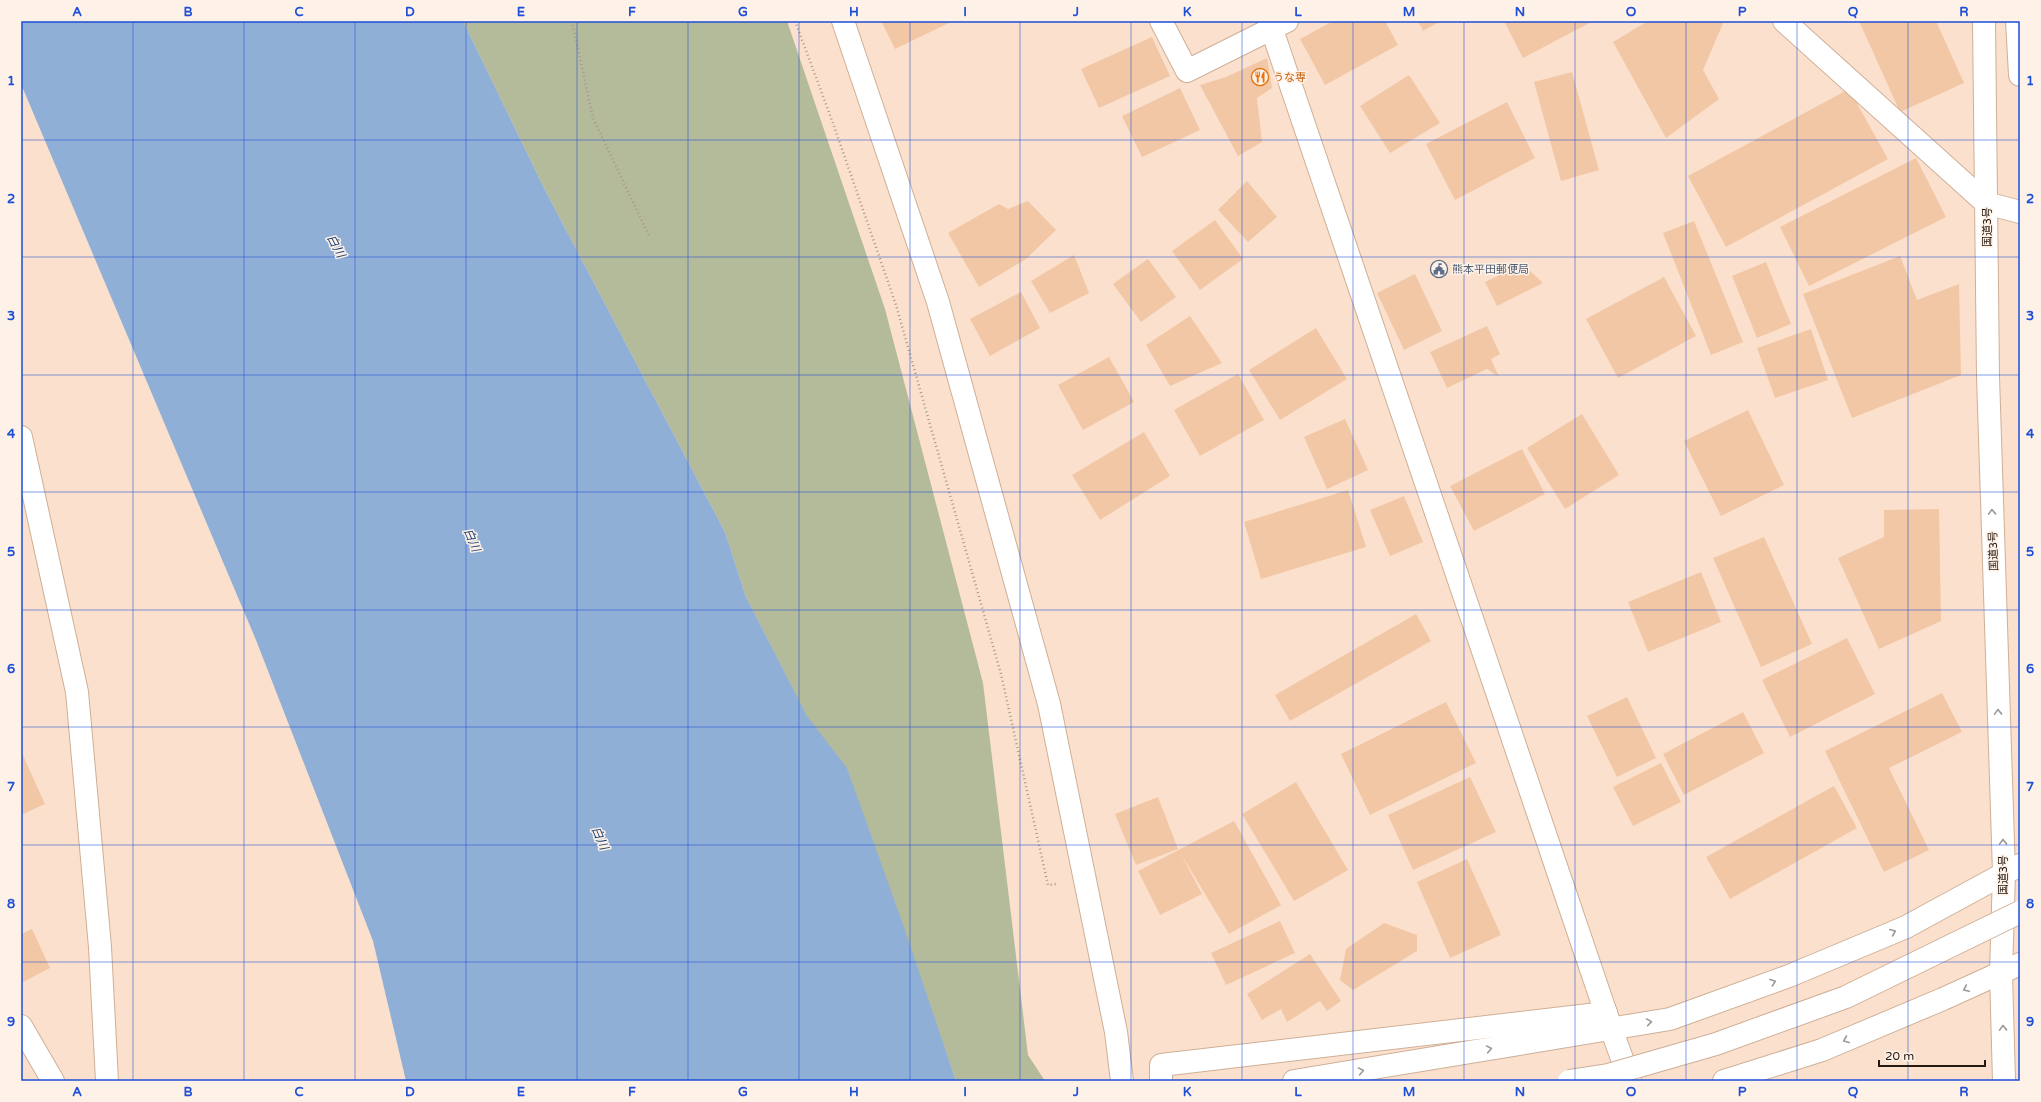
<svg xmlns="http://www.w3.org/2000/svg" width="2041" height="1102" font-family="'Varela Round','Noto Sans JP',sans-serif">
	<rect width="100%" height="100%" fill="#fbe1cd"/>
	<!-- green -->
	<polygon fill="#b4bb9a" points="463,21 787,21 885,309 983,683 1028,1055 1045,1081 956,1081 847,769 807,717 746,597 725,532 544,188"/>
	<!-- water -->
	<polygon fill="#90afd6" points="21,21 463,21 544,188 725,532 746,597 807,716 847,768 906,933 956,1081 406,1081 373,941 256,640 21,84"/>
	<!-- building -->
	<g fill="#f2c7a5">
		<polygon points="881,21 953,21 895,49"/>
		<polygon points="1333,21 1385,21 1398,45 1325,85 1300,39"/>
		<polygon points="1418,21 1441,21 1423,31"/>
		<polygon points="1504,21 1593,21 1523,58"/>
		<polygon points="1648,21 1724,21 1703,70 1719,99 1666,138 1613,42"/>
		<polygon points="1859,21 1936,21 1964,83 1900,112"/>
		<polygon points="1152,37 1170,76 1099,108 1081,69"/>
		<polygon points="1267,58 1272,88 1257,98 1262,142 1238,156 1200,85 1226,77"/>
		<polygon points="1572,72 1599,170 1561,181 1534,82"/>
		<polygon points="1409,75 1440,123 1390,153 1360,106"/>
		<polygon points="1180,88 1200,130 1142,157 1122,116"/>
		<polygon points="1849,89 1888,159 1726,247 1688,176"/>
		<polygon points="1507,102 1535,158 1455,200 1426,144"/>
		<polygon points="1916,158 1946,217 1809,286 1780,227"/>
		<polygon points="1247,181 1277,217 1248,242 1218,210"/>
		<polygon points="1028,201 1056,230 1026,259 979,287 948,233 999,204 1008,209"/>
		<polygon points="1215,220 1243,259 1200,290 1172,251"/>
		<polygon points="1694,221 1743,342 1711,355 1663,233"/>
		<polygon points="1074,255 1089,293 1050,313 1031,281"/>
		<polygon points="1900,256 1917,300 1959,284 1961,375 1852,418 1803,294"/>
		<polygon points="1148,259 1176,297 1141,322 1113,284"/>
		<polygon points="1766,262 1791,324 1757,338 1732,276"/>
		<polygon points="1523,264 1543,283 1497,306 1485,282"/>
		<polygon points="1415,274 1442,331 1404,350 1377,293"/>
		<polygon points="1664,277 1696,336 1618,378 1586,319"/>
		<polygon points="1021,292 1040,328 990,356 970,319"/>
		<polygon points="1190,316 1222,363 1170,386 1146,345"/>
		<polygon points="1487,326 1500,354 1491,359 1499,377 1487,369 1447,388 1430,352"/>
		<polygon points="1316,328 1347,379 1280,420 1249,370"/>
		<polygon points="1811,329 1828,380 1775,398 1757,348"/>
		<polygon points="1109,357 1134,402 1083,430 1058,385"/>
		<polygon points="1238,374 1264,420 1200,456 1174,410"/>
		<polygon points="1748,410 1784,485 1721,516 1684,441"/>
		<polygon points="1582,414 1619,475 1565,509 1527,448"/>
		<polygon points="1345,419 1368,470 1327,489 1304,437"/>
		<polygon points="1144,432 1170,476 1100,520 1072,475"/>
		<polygon points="1522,449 1545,494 1474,531 1450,486"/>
		<polygon points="1348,490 1366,547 1261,579 1244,522"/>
		<polygon points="1404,496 1423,542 1390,556 1370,510"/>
		<polygon points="1939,509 1941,621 1879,649 1838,558 1884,537 1884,510"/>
		<polygon points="1764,537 1812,644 1761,667 1713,558"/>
		<polygon points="1701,572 1721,622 1648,652 1628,602"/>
		<polygon points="1416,614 1431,641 1290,721 1275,695"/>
		<polygon points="1847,638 1875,694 1790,737 1762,680"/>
		<polygon points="1942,693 1962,732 1889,768 1929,850 1884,872 1825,751"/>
		<polygon points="1627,697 1656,758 1617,777 1587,716"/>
		<polygon points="1446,702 1476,763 1370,815 1341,754"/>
		<polygon points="1743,712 1764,753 1684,795 1663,754"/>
		<polygon points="21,751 45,804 21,815"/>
		<polygon points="1661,763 1681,802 1633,826 1613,787"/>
		<polygon points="1470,777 1496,832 1413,870 1388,815"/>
		<polygon points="1296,782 1348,870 1294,901 1242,814"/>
		<polygon points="1834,786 1857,828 1730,899 1706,857"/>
		<polygon points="1158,797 1178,849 1136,865 1115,814"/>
		<polygon points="1234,821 1281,905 1229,934 1181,854 1202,894 1160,915 1138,871"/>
		<polygon points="1467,859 1501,935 1450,958 1417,882"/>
		<polygon points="1280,921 1295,953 1226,985 1211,953"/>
		<polygon points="1384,923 1417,935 1417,951 1353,990 1340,980 1346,949"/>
		<polygon points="32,929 50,968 21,983 21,934"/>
		<polygon points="1310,954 1341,1001 1327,1011 1320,1001 1287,1022 1281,1009 1262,1020 1247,994"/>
	</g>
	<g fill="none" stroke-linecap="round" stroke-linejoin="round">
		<!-- minor casing -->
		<g stroke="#ceaf97" stroke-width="24">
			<g id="minor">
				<polyline points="843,21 938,302 1049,704 1116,1032 1122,1081"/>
				<polyline points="1161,21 1187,71 1287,21"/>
				<polyline points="1784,21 1986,203 2020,212"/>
				<polyline points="21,437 77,692 100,947 107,1081"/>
				<polyline points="21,1026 53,1081"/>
				<polyline points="1161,1081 1161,1065 1606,1013"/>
				<polyline points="1294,1081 1670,1019 1789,976 1906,927 2020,865"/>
				<polyline points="1724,1081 1822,1050 1943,999 2020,964"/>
			</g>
		</g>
		<!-- tertiary casing -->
		<g stroke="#ceaf97" stroke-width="24">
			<polyline id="tertiary" points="1269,21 1611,1028 1630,1081"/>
		</g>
		<!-- trunk casing -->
		<g stroke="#ceaf97" stroke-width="24">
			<g id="trunk">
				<polyline points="1984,21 1988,376 2004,873 2001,973 2004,1081"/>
				<polyline points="2017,21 2020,75"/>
			</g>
		</g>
		<!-- path -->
		<g stroke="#aa9686" stroke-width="2.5" stroke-dasharray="1 3" stroke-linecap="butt">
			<polyline points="572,21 593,118 650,238"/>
			<polyline points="795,21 834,126 896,305 1001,674 1048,885 1056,884"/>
		</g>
		<!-- minor -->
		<use href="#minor" stroke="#fff" stroke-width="22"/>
		<!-- tertiary -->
		<use href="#tertiary" stroke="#fff" stroke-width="22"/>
		<!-- trunk -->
		<use href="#trunk" stroke="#fff" stroke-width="22"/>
		<!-- tertiary-bridge casing -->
		<g stroke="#ceaf97" stroke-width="24" stroke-linecap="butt">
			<polyline id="tertiary-bridge" points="1569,1081 1608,1075 1716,1044 1846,997 2020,912"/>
		</g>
		<!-- tertiary-bridge -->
		<use href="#tertiary-bridge" stroke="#fff" stroke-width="22"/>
	</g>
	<!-- one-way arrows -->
	<defs><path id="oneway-chevron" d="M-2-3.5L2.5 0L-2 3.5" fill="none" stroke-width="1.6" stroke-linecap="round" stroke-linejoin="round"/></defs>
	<g stroke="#9c9893">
		<use href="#oneway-chevron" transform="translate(1992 512) rotate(-92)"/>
		<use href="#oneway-chevron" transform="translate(1998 712) rotate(-92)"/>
		<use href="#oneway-chevron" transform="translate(2003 842) rotate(-92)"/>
		<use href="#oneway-chevron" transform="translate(1893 932) rotate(-23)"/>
		<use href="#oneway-chevron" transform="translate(1773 982) rotate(-20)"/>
		<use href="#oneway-chevron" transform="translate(1966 989) rotate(155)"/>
		<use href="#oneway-chevron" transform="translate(1649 1022) rotate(-9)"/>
		<use href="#oneway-chevron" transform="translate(2003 1028) rotate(-92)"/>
		<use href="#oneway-chevron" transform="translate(1846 1040) rotate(157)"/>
		<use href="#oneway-chevron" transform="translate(1489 1049) rotate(-10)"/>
		<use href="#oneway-chevron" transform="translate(1361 1071) rotate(-10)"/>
	</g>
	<!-- grid -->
	<path fill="none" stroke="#1d4ed8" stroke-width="1" stroke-opacity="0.55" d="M133 21V1081M244 21V1081M355 21V1081M466 21V1081M577 21V1081M688 21V1081M799 21V1081M910 21V1081M1020 21V1081M1131 21V1081M1242 21V1081M1353 21V1081M1464 21V1081M1575 21V1081M1686 21V1081M1797 21V1081M1908 21V1081M21 140H2020M21 257H2020M21 375H2020M21 492H2020M21 610H2020M21 727H2020M21 845H2020M21 962H2020"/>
	<!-- icons -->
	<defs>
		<g id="restaurant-ring" transform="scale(0.9)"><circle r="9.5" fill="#fef1e7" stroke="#e8710a" stroke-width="1.5"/><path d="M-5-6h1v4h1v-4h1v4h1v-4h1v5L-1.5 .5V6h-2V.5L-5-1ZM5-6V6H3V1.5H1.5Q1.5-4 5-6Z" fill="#e8710a"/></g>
		<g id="civic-ring" transform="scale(0.9)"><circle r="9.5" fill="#fef1e7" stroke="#5c6f8a" stroke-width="1.5"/><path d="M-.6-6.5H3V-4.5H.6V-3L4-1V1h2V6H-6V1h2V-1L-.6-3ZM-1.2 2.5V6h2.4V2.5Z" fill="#5c6f8a"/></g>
	</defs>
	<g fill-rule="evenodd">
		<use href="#restaurant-ring" x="1260" y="77"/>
		<use href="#civic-ring" x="1439" y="269"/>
	</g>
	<g text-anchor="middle" stroke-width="3" stroke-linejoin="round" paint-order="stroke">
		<!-- food labels -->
		<g font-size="11" fill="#c56008" stroke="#fef1e7" text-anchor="start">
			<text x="1273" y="81">うな専</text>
		</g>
		<!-- street labels -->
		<g font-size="11" fill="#241910" stroke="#fef1e7">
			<text transform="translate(1987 227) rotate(-90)" y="4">国道3号</text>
			<text transform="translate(1993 551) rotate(-92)" y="4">国道3号</text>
			<text transform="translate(2003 875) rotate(-90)" y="4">国道3号</text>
		</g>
		<!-- service labels -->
		<g font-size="11" fill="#4e5e75" stroke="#fef1e7" text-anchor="start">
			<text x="1452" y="273">熊本平田郵便局</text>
		</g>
		<!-- water labels -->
		<g font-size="12" font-style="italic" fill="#194274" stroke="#fef1e7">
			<text transform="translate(336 246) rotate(62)" y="4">白川</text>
			<text transform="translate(472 540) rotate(67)" y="4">白川</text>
			<text transform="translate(600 838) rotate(66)" y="4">白川</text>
		</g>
	</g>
	<!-- border -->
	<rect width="2041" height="1102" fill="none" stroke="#fef1e7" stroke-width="44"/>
	<!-- scale -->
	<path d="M1879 1060v6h106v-6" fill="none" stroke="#241910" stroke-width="2"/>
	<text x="1885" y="1060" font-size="12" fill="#241910" stroke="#fef1e7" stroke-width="3" paint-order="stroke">20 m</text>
	<rect x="22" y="22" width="1997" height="1058" fill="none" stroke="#1d4ed8" stroke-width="1.5"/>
	<g font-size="13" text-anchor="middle" font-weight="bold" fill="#1d4ed8">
		<text x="77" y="16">A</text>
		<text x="188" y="16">B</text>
		<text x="299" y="16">C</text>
		<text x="410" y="16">D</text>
		<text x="521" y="16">E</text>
		<text x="632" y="16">F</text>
		<text x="743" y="16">G</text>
		<text x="854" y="16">H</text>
		<text x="965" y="16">I</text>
		<text x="1076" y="16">J</text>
		<text x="1187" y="16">K</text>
		<text x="1298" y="16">L</text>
		<text x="1409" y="16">M</text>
		<text x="1520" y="16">N</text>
		<text x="1631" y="16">O</text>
		<text x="1742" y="16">P</text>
		<text x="1853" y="16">Q</text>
		<text x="1964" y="16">R</text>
		<text x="11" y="85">1</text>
		<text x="2030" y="85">1</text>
		<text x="11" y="203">2</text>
		<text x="2030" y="203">2</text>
		<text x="11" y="320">3</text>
		<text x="2030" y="320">3</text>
		<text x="11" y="438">4</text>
		<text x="2030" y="438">4</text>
		<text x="11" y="556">5</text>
		<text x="2030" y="556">5</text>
		<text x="11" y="673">6</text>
		<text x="2030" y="673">6</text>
		<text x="11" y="791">7</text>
		<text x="2030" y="791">7</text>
		<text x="11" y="908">8</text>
		<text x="2030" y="908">8</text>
		<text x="11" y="1026">9</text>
		<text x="2030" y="1026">9</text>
		<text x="77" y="1096">A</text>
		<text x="188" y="1096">B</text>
		<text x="299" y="1096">C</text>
		<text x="410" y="1096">D</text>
		<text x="521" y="1096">E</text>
		<text x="632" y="1096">F</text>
		<text x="743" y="1096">G</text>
		<text x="854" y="1096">H</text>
		<text x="965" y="1096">I</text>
		<text x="1076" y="1096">J</text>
		<text x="1187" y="1096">K</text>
		<text x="1298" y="1096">L</text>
		<text x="1409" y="1096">M</text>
		<text x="1520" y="1096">N</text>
		<text x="1631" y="1096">O</text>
		<text x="1742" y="1096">P</text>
		<text x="1853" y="1096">Q</text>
		<text x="1964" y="1096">R</text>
	</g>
</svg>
